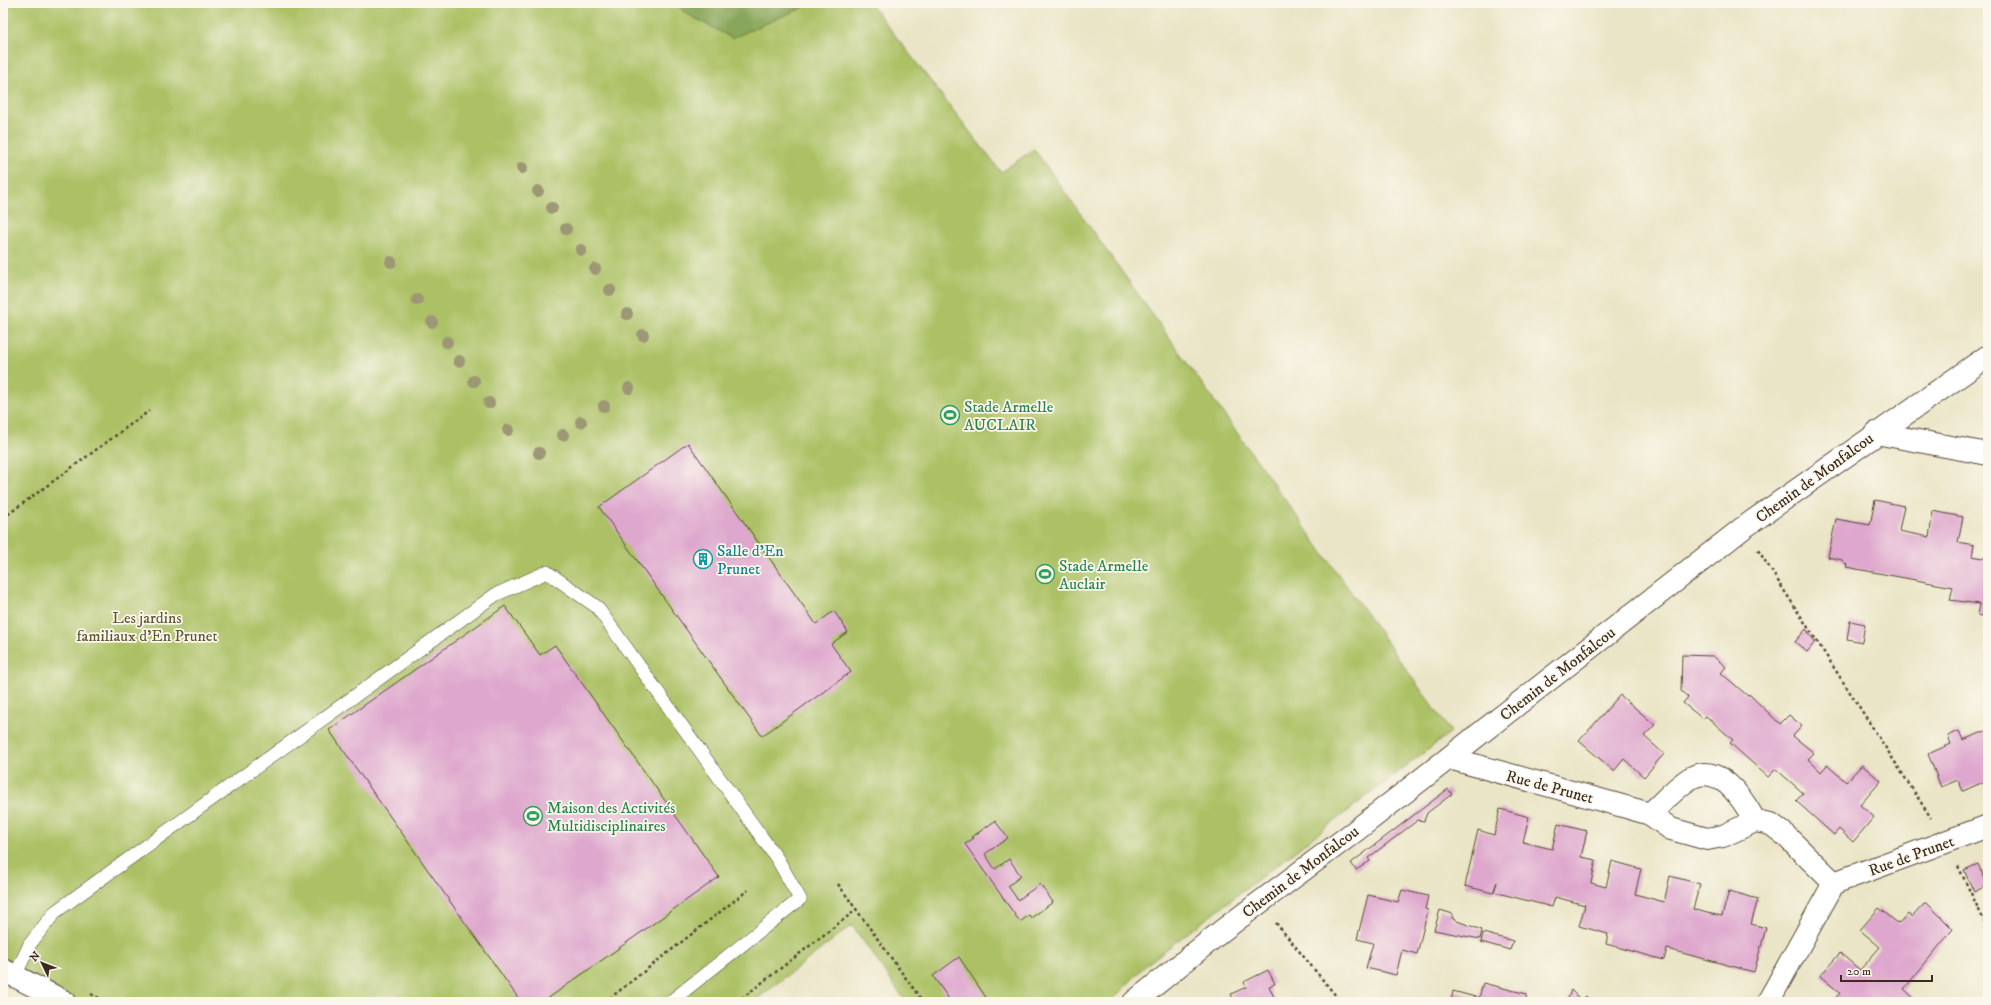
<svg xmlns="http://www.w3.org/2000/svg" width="1991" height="1005" font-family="'IM FELL DW Pica',serif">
	<rect width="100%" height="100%" fill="#fbf7ec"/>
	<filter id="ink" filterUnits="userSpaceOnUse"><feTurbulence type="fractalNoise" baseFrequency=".025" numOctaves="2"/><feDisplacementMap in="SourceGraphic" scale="8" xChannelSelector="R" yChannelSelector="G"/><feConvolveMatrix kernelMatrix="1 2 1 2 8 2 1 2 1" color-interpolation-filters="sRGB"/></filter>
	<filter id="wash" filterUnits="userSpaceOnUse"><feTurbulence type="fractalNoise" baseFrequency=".012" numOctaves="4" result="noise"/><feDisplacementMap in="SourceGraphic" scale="16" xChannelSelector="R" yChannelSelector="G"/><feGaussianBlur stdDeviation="0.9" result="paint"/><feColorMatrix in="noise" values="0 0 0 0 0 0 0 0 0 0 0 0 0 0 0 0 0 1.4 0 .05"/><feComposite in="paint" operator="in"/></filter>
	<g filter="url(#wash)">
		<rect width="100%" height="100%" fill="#eae5c6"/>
		<!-- green -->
		<polygon fill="#acc165" stroke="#747642" points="3,3 675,3 684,12 732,38 813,3 870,3 1001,172 1034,149 1451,732 1147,964 1110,1002 906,1002 852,925 753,1002 80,1002 3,960"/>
		<!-- forest -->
		<polygon fill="#89a75a" stroke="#62683c" points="675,3 813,3 732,38 684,12"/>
		<g id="blocks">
			<!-- building -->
			<g fill="#dea7cd">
				<polygon points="688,443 816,624 834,611 848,632 831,644 851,672 762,736 599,507"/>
				<polygon points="1875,500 1904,506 1899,531 1929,537 1933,511 1963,517 1958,542 1974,545 1972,556 1988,559 1988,617 1978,615 1980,604 1950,600 1953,587 1846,567 1847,565 1842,560 1828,557 1836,519 1870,525"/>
				<polygon points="505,606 540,655 555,645 719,877 543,1002 521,1002 329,730"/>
				<polygon points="1850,621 1865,624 1862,642 1847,639"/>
				<polygon points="1806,629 1815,642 1807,652 1795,642"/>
				<polygon points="1682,655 1713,656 1726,667 1721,673 1748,696 1749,694 1780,724 1789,715 1802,726 1793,736 1814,753 1808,759 1821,772 1827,765 1846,782 1862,765 1881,781 1860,805 1874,817 1853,842 1839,829 1834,835 1796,801 1803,793 1776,769 1768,777 1730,743 1733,740 1706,716 1703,719 1683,703 1688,697 1681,691"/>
				<polygon points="1620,695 1655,725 1644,736 1664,754 1644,777 1624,759 1614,771 1579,741"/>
				<polygon points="1988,730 1988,780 1963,791 1958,780 1941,787 1928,754 1951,744 1948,736 1959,731 1963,740"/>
				<polygon points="1448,789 1452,794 1427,813 1424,821 1418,820 1368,858 1370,861 1356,870 1351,863"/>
				<polygon points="1500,809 1529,817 1523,842 1552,849 1558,824 1587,831 1581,857 1596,860 1591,883 1606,887 1612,861 1641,869 1635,894 1664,902 1670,876 1700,884 1693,909 1707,913 1722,916 1729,891 1758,899 1751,924 1766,928 1754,972 1667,949 1664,960 1606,944 1608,934 1579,926 1585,905 1555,897 1552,907 1494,892 1497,882 1493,893 1465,886 1478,830 1494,835"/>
				<polygon points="995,821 1008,838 985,854 995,869 1009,859 1021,876 1008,886 1018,900 1040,884 1053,902 1031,918 1029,915 1020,922 965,844 974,838 972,837"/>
				<polygon points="1978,864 1988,885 1974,892 1964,870"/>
				<polygon points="1402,890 1428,896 1425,909 1428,910 1417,954 1402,950 1396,975 1366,968 1373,943 1357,939 1368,895 1398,902"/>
				<polygon points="1926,902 1953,929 1904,989 1915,999 1913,1002 1832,1002 1840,993 1820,976 1840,953 1860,970 1880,947 1860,930 1879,908 1899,924 1908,914 1912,917"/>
				<polygon points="1440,910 1453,914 1452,918 1457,921 1482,930 1480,939 1434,930"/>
				<polygon points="1483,933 1513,941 1510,950 1481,942"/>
				<polygon points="959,957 989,1002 951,1002 933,976"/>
				<polygon points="1268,970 1275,984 1269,986 1276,1002 1232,1002 1234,1001 1231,994 1246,987 1244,982"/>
				<polygon points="1483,983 1527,994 1525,1002 1451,1002 1453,991 1479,998"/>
				<polygon points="1571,990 1582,1001 1586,996 1592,1002 1567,1002"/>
			</g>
		</g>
	</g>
	<g filter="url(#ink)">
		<use href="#blocks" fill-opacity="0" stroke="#554637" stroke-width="1"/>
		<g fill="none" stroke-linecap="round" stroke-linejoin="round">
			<!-- lane casing -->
			<g stroke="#554637" stroke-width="14">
				<polyline id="lane" points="15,976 30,944 55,912 495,595 547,572 597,607 778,860 800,899 670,1002"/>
			</g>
			<!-- street casing -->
			<g stroke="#554637" stroke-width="24">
				<g id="street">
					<polyline points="1876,433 1988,454"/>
					<polyline points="1449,758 1626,807 1650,814 1671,829 1707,839 1723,836 1755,821 1771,824 1784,834 1834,883 1988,826"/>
					<path d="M1650 814C1662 803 1674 789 1689 779 1718 760 1743 799 1755 821"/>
					<polyline points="3,970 65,1002"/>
					<polyline points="1134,1002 1223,930 1354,832 1743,528 1988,356"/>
					<polyline points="1768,1002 1834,883"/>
				</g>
			</g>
			<!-- path -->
			<g stroke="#554637" stroke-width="2.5" stroke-dasharray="3 3" stroke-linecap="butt">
				<polyline points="3,518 149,411"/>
				<polyline points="1758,550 1931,818"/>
				<polyline points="1958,866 1988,929"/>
				<polyline points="838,884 923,1002"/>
				<polyline points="1276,923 1341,1002"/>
				<polyline points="91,994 107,1002"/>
				<polyline points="605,1002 748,890"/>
				<polyline points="737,1002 856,910"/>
			</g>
			<!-- lane -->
			<use href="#lane" stroke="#fff" stroke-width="13"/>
			<!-- street -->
			<use href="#street" stroke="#fff" stroke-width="22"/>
		</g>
		<!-- trees -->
		<g fill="#9c9775">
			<circle cx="522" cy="168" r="6"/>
			<circle cx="538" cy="191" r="6"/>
			<circle cx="552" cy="208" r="6"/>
			<circle cx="566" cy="229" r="6"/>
			<circle cx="581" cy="250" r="6"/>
			<circle cx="391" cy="262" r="6"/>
			<circle cx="595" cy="269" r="6"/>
			<circle cx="610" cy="290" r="6"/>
			<circle cx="417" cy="300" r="6"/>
			<circle cx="627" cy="314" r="6"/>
			<circle cx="432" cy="322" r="6"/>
			<circle cx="643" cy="335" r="6"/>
			<circle cx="447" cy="342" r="6"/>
			<circle cx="459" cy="361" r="6"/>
			<circle cx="474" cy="381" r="6"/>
			<circle cx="629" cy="388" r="6"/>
			<circle cx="489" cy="403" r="6"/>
			<circle cx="604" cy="406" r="6"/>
			<circle cx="581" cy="422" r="6"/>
			<circle cx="508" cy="430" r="6"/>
			<circle cx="563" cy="435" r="6"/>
			<circle cx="539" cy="453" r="6"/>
		</g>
	</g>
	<!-- icons -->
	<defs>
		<g id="stadium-ring" transform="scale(1)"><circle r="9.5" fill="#fbf7ec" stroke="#2e9e5b" stroke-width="1.5"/><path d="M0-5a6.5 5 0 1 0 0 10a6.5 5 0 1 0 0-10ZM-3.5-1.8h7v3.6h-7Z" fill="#2e9e5b"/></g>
		<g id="building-ring" transform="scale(1)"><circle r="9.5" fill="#fbf7ec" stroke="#0f9aa8" stroke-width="1.5"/><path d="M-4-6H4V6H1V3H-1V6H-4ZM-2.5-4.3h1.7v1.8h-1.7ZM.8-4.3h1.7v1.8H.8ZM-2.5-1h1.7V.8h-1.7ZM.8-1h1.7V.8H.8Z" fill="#0f9aa8"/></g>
	</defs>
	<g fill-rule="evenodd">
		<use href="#stadium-ring" x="950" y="415"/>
		<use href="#building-ring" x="703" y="559"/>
		<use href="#stadium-ring" x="1045" y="574"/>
		<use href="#stadium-ring" x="533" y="816"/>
	</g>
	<g text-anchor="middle" stroke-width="3.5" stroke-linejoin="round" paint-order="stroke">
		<!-- leisure labels -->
		<g font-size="16" fill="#27864d" stroke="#fbf7ec" text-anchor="start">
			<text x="964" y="412">Stade Armelle<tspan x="964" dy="18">AUCLAIR</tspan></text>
			<text x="1059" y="571">Stade Armelle<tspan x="1059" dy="18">Auclair</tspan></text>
			<text x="547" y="813">Maison des Activités<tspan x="547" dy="18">Multidisciplinaires</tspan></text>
		</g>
		<!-- street labels -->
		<g font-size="16" fill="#3b2a1e" stroke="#fbf7ec">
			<text transform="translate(1814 477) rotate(-36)" y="6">Chemin de Monfalcou</text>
			<text transform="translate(1557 673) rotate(-38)" y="6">Chemin de Monfalcou</text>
			<text transform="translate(1550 786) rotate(15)" y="6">Rue de Prunet</text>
			<text transform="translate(1911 855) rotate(-20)" y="6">Rue de Prunet</text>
			<text transform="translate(1300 871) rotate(-37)" y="6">Chemin de Monfalcou</text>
		</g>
		<!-- culture labels -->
		<g font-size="16" fill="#0d838f" stroke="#fbf7ec" text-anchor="start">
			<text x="717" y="556">Salle d'En<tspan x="717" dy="18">Prunet</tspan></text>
		</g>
		<!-- park labels -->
		<g font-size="16" fill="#5d5733" stroke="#fbf7ec">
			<text x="147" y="623">Les jardins<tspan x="147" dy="18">familiaux d'En Prunet</tspan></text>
		</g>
	</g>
	<!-- margin -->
	<rect width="1991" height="1005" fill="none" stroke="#fbf7ec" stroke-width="16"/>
	<!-- north arrow -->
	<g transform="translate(42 963) rotate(313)" stroke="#fbf7ec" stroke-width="3" paint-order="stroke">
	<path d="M0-3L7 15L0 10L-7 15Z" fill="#3b2a1e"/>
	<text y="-6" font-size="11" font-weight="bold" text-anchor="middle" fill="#3b2a1e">N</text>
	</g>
	<!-- scale -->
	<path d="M1841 975v6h91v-6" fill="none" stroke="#3b2a1e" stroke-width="2"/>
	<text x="1847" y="975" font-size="12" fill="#3b2a1e" stroke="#fbf7ec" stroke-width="3" paint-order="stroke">20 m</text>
</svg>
